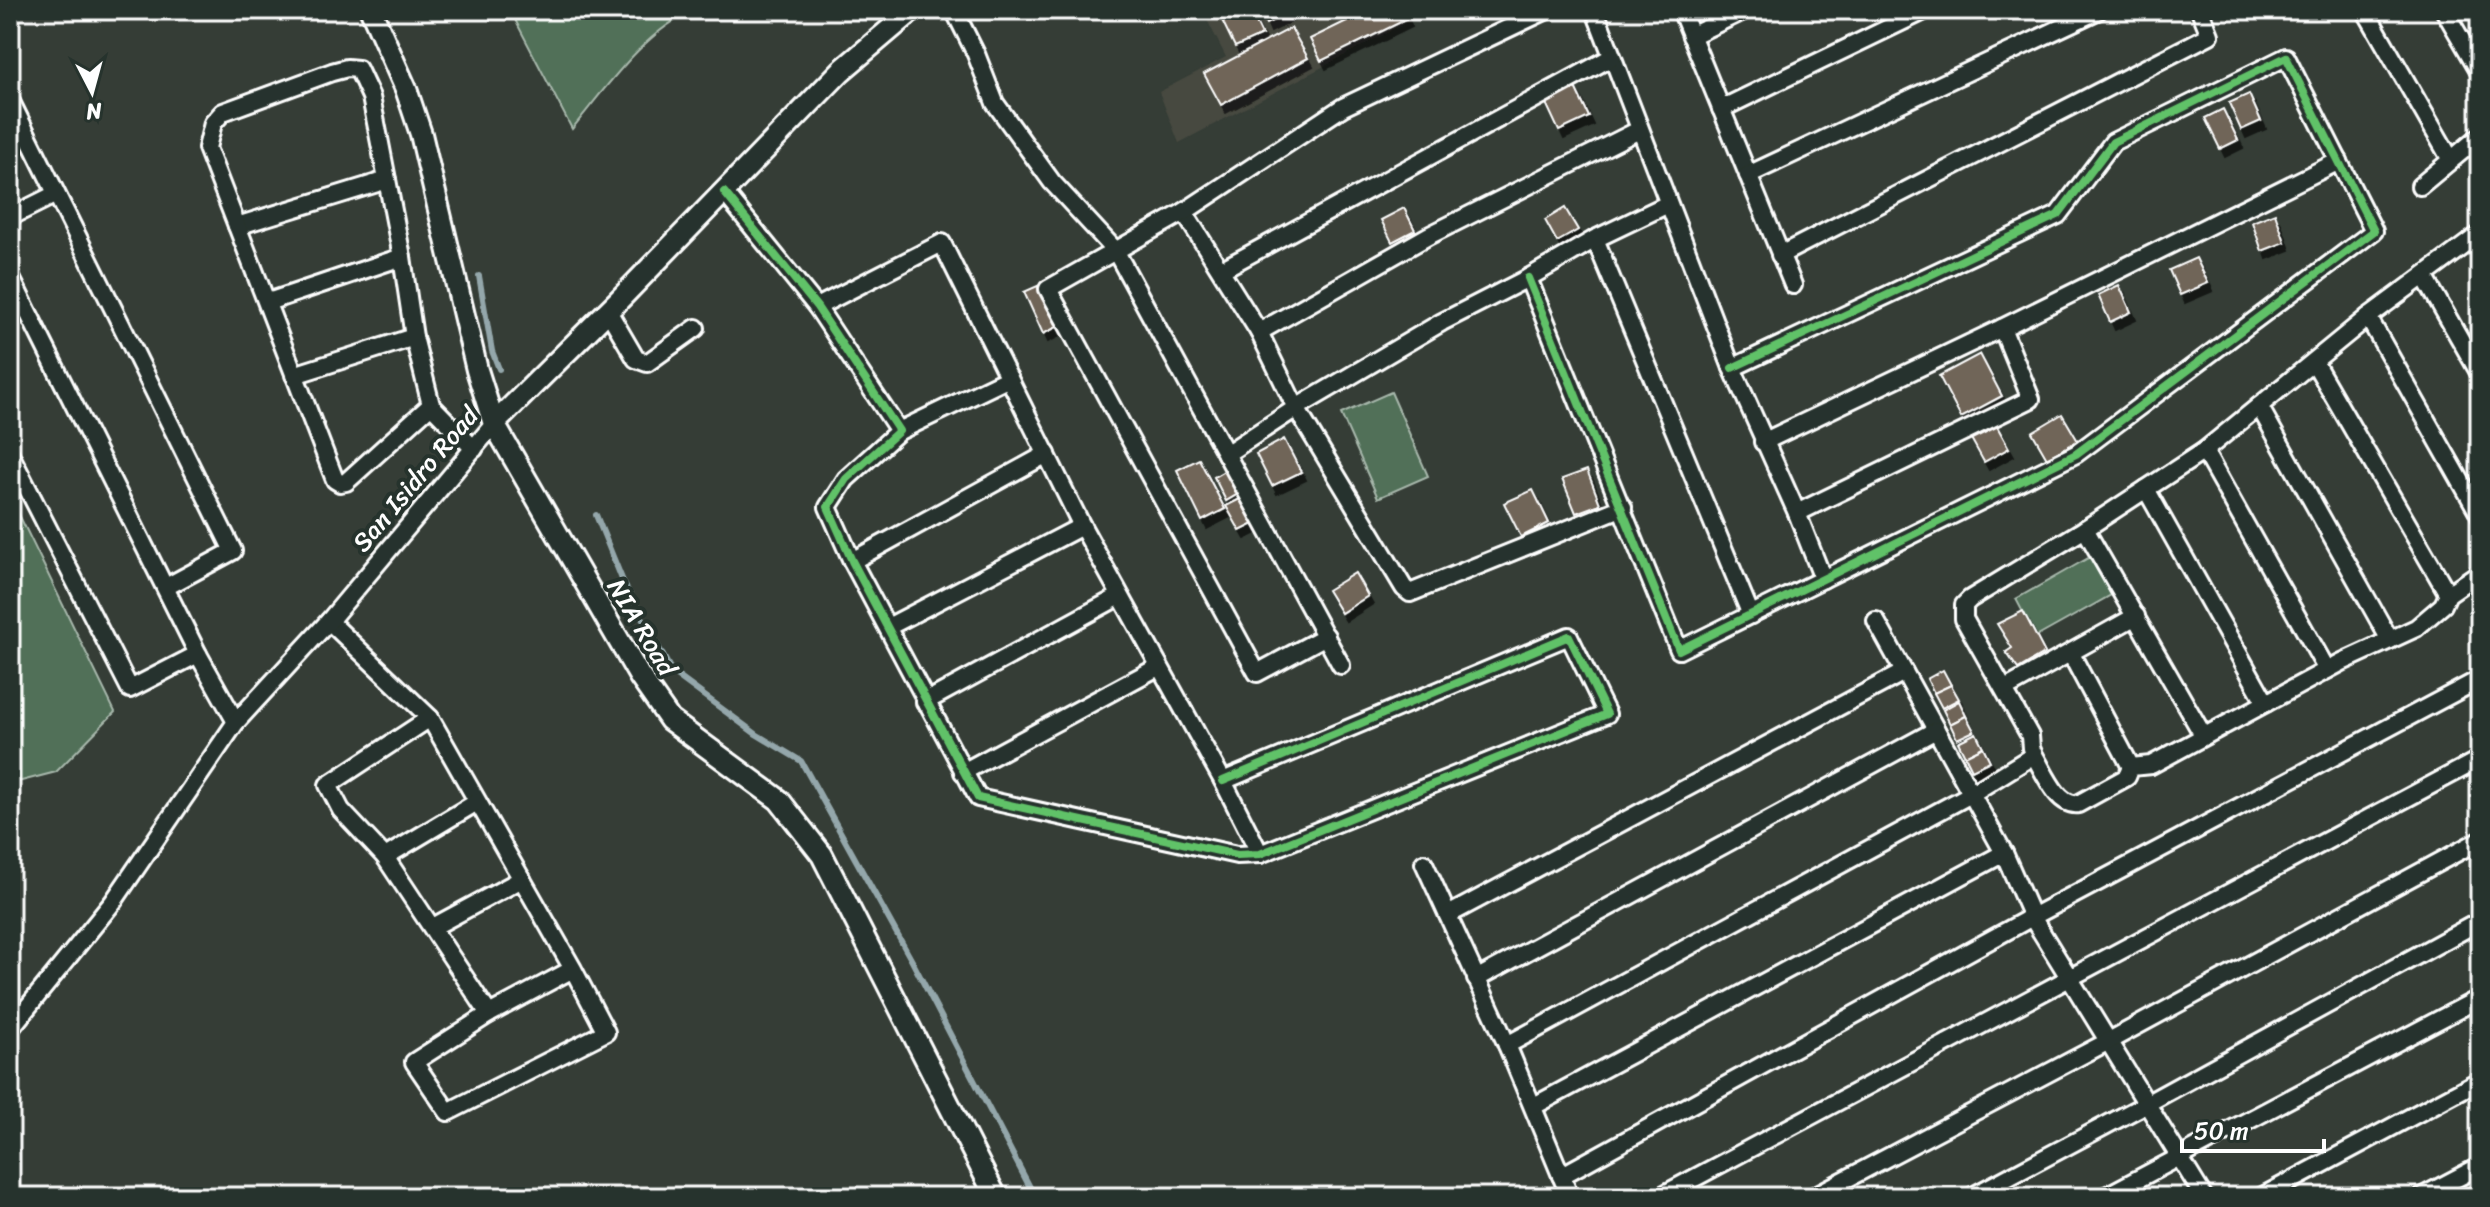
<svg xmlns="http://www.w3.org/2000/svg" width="2490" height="1207" font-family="Sriracha,sans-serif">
	<defs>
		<filter id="shadow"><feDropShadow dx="5" dy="8" stdDeviation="0" flood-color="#0009"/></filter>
	</defs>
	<rect width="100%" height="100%" fill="#353d36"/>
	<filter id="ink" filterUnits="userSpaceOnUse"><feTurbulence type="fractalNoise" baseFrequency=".0125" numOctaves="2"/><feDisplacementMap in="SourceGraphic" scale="16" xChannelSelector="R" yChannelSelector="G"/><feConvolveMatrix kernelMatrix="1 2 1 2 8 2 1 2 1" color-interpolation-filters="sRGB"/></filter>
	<g filter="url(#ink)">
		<!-- built -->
		<polygon fill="#474940" points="1202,10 1416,10 1419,16 1179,143 1159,92 1226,57"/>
		<!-- green -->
		<g fill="#517059" stroke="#a8b8ac" stroke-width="2">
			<path d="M510 10H695C645 30 606 88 572 129Z"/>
			<polygon points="1391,392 1428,476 1378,498 1341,414"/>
			<polygon points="10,496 115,712 56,772 10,784"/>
			<polygon points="2090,557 2111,595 2036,637 2016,599"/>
		</g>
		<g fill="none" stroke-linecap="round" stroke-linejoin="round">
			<!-- stream -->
			<g stroke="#94a7ab" stroke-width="6">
				<polyline points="415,10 416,11"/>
				<polyline points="479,276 492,351 499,369"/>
				<polyline points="596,515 624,584 672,672 756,734 801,761 912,961 1035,1197"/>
			</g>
		</g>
		<!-- building -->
		<g fill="#706559" stroke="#fff" stroke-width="2" filter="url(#shadow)">
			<polygon points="1217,10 1250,10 1262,35 1235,47"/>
			<polygon points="1260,10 1294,10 1266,24"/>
			<polygon points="1369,10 1403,10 1407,19 1321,61 1310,39"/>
			<polygon points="1291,28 1308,58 1221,105 1204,74"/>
			<polygon points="1575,87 1589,117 1559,131 1545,101"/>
			<polygon points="2249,94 2261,121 2241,130 2229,103"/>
			<polygon points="2223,109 2238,140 2220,149 2205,118"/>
			<polygon points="1404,208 1415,230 1392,242 1381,220"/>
			<polygon points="1565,208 1578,230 1557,242 1545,220"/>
			<polygon points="2275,213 2285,242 2262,251 2252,222"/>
			<polygon points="2196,258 2208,283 2180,295 2169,270"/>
			<polygon points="1042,284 1061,325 1043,334 1024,292"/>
			<polygon points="2119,285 2131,312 2110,322 2098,295"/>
			<polygon points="1980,354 2002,396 1961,418 1939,376"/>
			<polygon points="2062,414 2078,441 2047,458 2032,432"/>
			<polygon points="1994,421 2009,448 1984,462 1969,435"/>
			<polygon points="1284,439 1301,472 1272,486 1256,454"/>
			<polygon points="1199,459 1225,509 1202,521 1177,470"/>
			<polygon points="1231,467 1243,491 1226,501 1214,477"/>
			<polygon points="1587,470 1600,504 1576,513 1562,479"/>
			<polygon points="1533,490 1549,523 1521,537 1504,503"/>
			<polygon points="1246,496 1260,521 1240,531 1226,506"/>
			<polygon points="1355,573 1368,596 1341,613 1327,590"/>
			<polygon points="2023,611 2045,653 2018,669 2006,652 2012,648 1997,624"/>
			<polygon points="1943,670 1951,685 1934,693 1927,679"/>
			<polygon points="1951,685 1959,699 1942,708 1934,693"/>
			<polygon points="1959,701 1966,716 1950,724 1943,710"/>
			<polygon points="1966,716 1974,731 1957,739 1950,724"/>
			<polygon points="1976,733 1983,747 1965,756 1958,742"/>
			<polygon points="1983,747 1990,761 1972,770 1965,756"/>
		</g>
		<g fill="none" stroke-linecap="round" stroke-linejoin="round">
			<!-- minor casing -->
			<g stroke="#fff" stroke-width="22">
				<g id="minor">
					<polyline points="954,10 976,54 995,103 1052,182 1115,250 1341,665"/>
					<polyline points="1592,10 1596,14 1732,368 1797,513 1823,579"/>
					<polyline points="1681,10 1793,285"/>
					<polyline points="2365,10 2451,160"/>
					<polyline points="2444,10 2480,72"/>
					<polyline points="1691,36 1745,10"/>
					<polyline points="10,100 233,551 166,587"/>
					<polyline points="1721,109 1926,10"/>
					<polyline points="1748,175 2099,10"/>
					<polyline points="2420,186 2480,136"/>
					<polyline points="724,192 817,307 899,431 846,479 828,507 852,561 978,798 1237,855 1260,854 1607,714 1569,636 1223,781"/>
					<polyline points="1184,212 1259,332 1296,408 1404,588 1410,593 1623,507"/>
					<polyline points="10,217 56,194"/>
					<polyline points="237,226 387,180"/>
					<path d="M2480 234 2368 317 2204 451 2085 529 1970 599 1964 605V619L2030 736 2031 748 2034 755C2044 771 2057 807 2078 804L2127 777 2131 767 2151 765 2342 662 2416 628 2443 605 2448 594 2480 572"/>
					<polyline points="1595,239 1751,615"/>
					<polyline points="1780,255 2210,35 2200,10"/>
					<polyline points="1221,270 1612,57"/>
					<polyline points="10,276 198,654 236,722"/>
					<polyline points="2424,276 2480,374"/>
					<polyline points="1528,278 1679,650 2076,454 2374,231 2286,57 2113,142 2058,215 1732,368"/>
					<polyline points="268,302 402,257"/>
					<polyline points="817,307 942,243 1082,526 1223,781 1260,854"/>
					<polyline points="608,311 636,359 647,363 696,328"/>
					<polyline points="2368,317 2480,515"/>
					<polyline points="1259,332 1428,236 1639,130"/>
					<polyline points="2314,362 2448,594"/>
					<polyline points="294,375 414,337"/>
					<polyline points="431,405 414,337 402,257 371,97 358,69 347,68 332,72 223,112 213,123 207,148 335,480 340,483 346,482 431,405 474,449"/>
					<polyline points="2259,406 2390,640"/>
					<polyline points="899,431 1009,378"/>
					<polyline points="1763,442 2002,328 2339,161"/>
					<polyline points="2204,451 2327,670"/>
					<polyline points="10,454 130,689 198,654"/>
					<polyline points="1226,454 1296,408 1442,322 1528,278 1595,239 1668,204"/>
					<polyline points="2146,489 2266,703"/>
					<polyline points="1797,513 2031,399 2002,328"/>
					<polyline points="2085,529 2203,735"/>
					<polyline points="852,561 1047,454"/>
					<polyline points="329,621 430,718 573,969 606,1032 448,1112 414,1062 489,1014 573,969"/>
					<polyline points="1876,621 2004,853 2032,917 2204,1197"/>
					<polyline points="888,627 1082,526"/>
					<polyline points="1326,636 1257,673 1048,289 1184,212 1343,107 1547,10"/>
					<polyline points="2071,654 2131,767"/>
					<polyline points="2005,689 2136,616"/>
					<polyline points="925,702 1120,596"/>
					<polyline points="430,718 328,785 341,810 385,857 489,1014"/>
					<polyline points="963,772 1158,667"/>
					<polyline points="385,857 477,802"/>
					<polyline points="1424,863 1507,1045 1570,1197"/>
					<polyline points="1448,915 1904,672"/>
					<polyline points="433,927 522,879"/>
					<polyline points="1476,979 1936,730"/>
					<polyline points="10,1029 113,902 236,722 329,621 494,424"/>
					<polyline points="1507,1045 1971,794 2034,755"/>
					<polyline points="1534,1106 2004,853"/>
					<polyline points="1561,1176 2032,917 2480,679"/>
					<polyline points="1659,1197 2480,759"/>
					<polyline points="1812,1197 2107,1042 2480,840"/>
					<polyline points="1971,1197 2146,1104 2480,921"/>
					<polyline points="2104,1197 2480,998"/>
					<polyline points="2261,1197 2480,1080"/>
					<polyline points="2421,1197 2480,1166"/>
				</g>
			</g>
			<!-- tertiary casing -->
			<g stroke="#fff" stroke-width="26">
				<g id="tertiary">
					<polyline points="371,10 406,89 421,134 477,370 494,424 640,677 670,720 779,800 822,855 996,1197"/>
					<polyline points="494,424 618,301 841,71 913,10"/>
				</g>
			</g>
			<!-- minor -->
			<use href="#minor" stroke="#26332d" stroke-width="16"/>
			<!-- tertiary -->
			<use href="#tertiary" stroke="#26332d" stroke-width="20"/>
			<!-- cycleway casing -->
			<g stroke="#26332d" stroke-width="13">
				<g id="cycleway">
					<polyline points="724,192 817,307 899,431 846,479 828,507 852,561 978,798 1237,855 1260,854 1607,714 1569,636 1223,781"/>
					<polyline points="1528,278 1679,650 2076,454 2374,231 2286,57 2113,142 2058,215 1732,368"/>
				</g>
			</g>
			<!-- cycleway -->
			<use href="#cycleway" stroke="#61c268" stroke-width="8"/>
		</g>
	</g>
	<g text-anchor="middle" stroke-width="8" stroke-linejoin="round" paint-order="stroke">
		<!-- street labels -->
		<g font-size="26" fill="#fff" stroke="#26332d">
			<text transform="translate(415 479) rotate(-50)" y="9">San Isidro Road</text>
			<text transform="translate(642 627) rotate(59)" y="9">NIA Road</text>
		</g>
	</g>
	<!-- margin -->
	<rect width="2490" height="1207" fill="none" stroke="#26332d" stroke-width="40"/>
	<rect x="20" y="20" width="2450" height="1167" fill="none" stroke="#fff" stroke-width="3" filter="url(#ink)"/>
	<!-- north arrow -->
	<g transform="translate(92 92) rotate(174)" stroke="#26332d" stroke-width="6" paint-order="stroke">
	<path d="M0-6L14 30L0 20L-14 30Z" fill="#ffffff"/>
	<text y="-12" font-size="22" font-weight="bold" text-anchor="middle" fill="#ffffff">N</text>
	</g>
	<!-- scale -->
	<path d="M2182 1139v12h142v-12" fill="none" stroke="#ffffff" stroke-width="4"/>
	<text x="2194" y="1139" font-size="24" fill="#ffffff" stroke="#26332d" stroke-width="6" paint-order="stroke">50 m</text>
</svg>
